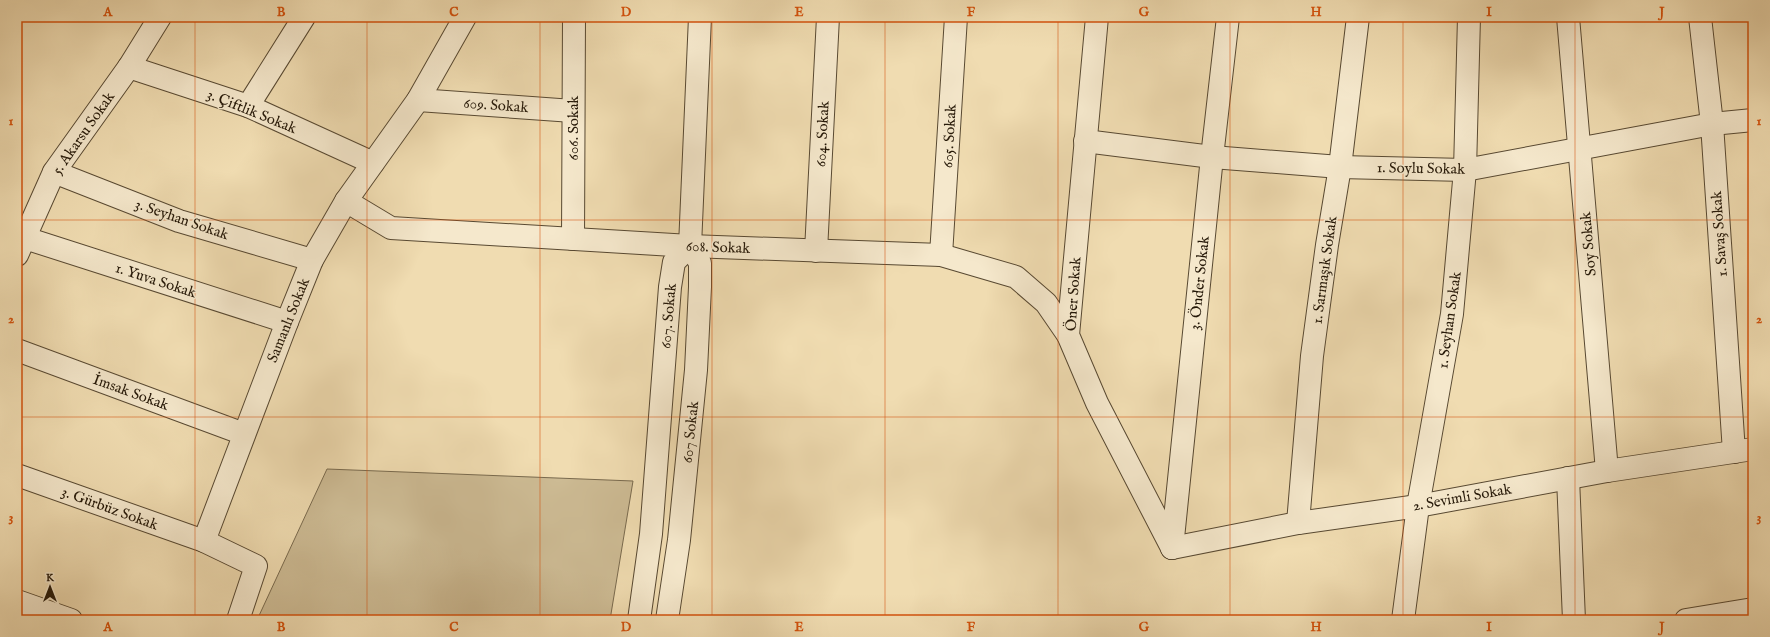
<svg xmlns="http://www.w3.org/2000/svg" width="1770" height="637" font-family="'IM FELL English',serif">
	<rect width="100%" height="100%" fill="#f0dcb1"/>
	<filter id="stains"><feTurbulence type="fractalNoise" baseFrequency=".005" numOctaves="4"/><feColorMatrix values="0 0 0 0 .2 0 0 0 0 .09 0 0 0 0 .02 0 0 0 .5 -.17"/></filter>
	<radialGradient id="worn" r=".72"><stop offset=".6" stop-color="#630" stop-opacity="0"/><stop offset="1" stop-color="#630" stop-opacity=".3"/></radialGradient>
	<!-- green -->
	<polygon fill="#cdbb94" stroke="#796a4e" points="327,469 633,481 610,620 257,620"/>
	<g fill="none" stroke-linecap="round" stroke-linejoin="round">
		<!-- minor casing -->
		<g stroke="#584932" stroke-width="24">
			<g id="minor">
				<polyline points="1097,17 1068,335 1097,403 1172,548"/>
				<polyline points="1568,17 1607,471"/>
				<polyline points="1700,17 1712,124 1734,452"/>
				<polyline points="129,67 248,106 373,163"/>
				<polyline points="418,100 573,111"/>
				<polyline points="248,106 304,17"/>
				<polyline points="1085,141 1212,157 1340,167 1465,170 1712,124 1753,120"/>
				<polyline points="54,172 179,221 312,260"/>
				<polyline points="346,201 391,228 690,246 941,255 1016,277 1046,303 1068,335"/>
				<polyline points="25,238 287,322"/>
				<polyline points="573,239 574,17"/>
				<polyline points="816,251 828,17"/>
				<polyline points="17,255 54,172 129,67 160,17"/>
				<polyline points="941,255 956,17"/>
				<polyline points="17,350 244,434"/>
				<polyline points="17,475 204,541"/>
				<polyline points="1568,478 1574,620"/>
				<polyline points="1298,523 1312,356 1327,245 1340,167 1358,17"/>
				<polyline points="1172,548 1298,523 1418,506 1607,471 1753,449"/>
				<polyline points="1172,548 1212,157 1228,17"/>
				<polyline points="17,601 71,620"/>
				<polyline points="238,620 256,566 204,541 287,322 312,260 346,201 418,100 465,17"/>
				<polyline points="639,620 651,534 670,287 674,262 690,246 700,17"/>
				<polyline points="667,620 679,540 696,370 700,287 700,263 690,246"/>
				<polyline points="1403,620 1418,506 1452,314 1465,170 1469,17"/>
				<polyline points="1686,620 1753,609"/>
			</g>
		</g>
		<!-- minor -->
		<use href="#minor" stroke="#f5e8cc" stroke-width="22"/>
	</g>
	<!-- grid -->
	<path fill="none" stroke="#d4520c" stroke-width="1" stroke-opacity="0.55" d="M195 17V620M367 17V620M540 17V620M712 17V620M885 17V620M1058 17V620M1230 17V620M1403 17V620M1575 17V620M17 220H1753M17 417H1753"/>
	<g text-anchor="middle" stroke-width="3" stroke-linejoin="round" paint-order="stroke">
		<!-- street labels -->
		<g font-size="15" fill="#251808" stroke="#f5e8cc">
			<text transform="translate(496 105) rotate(4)" y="5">609. Sokak</text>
			<text transform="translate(252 111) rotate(22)" y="5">3. Çiftlik Sokak</text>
			<text transform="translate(573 128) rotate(-90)" y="5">606. Sokak</text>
			<text transform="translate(83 133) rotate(-55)" y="5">5. Akarsu Sokak</text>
			<text transform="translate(822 134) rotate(-87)" y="5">604. Sokak</text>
			<text transform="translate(949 136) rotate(-87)" y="5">605. Sokak</text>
			<text transform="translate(1421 168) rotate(1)" y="5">1. Soylu Sokak</text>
			<text transform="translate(182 219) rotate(19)" y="5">3. Seyhan Sokak</text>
			<text transform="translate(1719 234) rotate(-94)" y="5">1. Savaş Sokak</text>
			<text transform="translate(1588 244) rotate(-95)" y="5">Soy Sokak</text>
			<text transform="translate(718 247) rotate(2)" y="5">608. Sokak</text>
			<text transform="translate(1324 270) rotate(-82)" y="5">1. Sarmaşık Sokak</text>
			<text transform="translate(156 280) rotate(18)" y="5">1. Yuva Sokak</text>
			<text transform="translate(1199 283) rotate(-84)" y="5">3. Önder Sokak</text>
			<text transform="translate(1073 294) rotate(-86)" y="5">Öner Sokak</text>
			<text transform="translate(668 316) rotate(-85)" y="5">607. Sokak</text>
			<text transform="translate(288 320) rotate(-68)" y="5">Samanlı Sokak</text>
			<text transform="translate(1449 320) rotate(-82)" y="5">1. Seyhan Sokak</text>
			<text transform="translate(131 392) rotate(20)" y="5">İmsak Sokak</text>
			<text transform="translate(690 432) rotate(-84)" y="5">607 Sokak</text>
			<text transform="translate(1462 497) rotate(-10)" y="5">2. Sevimli Sokak</text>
			<text transform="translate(110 508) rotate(20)" y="5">3. Gürbüz Sokak</text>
		</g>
	</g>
	<!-- margin -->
	<rect width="1770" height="637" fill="none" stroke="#f0dcb1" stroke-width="44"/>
	<!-- north arrow -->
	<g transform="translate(50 587)" stroke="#f5e8cc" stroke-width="3" paint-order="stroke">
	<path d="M0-3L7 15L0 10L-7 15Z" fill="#251808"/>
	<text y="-6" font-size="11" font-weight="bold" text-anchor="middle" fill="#251808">K</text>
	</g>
	<rect x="22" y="22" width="1726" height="593" fill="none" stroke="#d4520c" stroke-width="1.5"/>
	<g font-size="13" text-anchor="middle" font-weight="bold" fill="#d4520c">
		<text x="108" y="16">A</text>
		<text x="281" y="16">B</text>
		<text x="454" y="16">C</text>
		<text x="626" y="16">D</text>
		<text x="799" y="16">E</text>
		<text x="971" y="16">F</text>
		<text x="1144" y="16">G</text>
		<text x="1316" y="16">H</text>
		<text x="1489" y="16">I</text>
		<text x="1662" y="16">J</text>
		<text x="11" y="125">1</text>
		<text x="1759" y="125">1</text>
		<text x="11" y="323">2</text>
		<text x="1759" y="323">2</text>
		<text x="11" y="521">3</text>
		<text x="1759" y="521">3</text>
		<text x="108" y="631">A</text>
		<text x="281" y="631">B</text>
		<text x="454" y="631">C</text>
		<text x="626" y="631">D</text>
		<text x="799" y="631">E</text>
		<text x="971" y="631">F</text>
		<text x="1144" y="631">G</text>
		<text x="1316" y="631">H</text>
		<text x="1489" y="631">I</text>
		<text x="1662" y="631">J</text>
	</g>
	<rect width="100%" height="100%" filter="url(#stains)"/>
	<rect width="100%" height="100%" fill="url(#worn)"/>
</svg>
